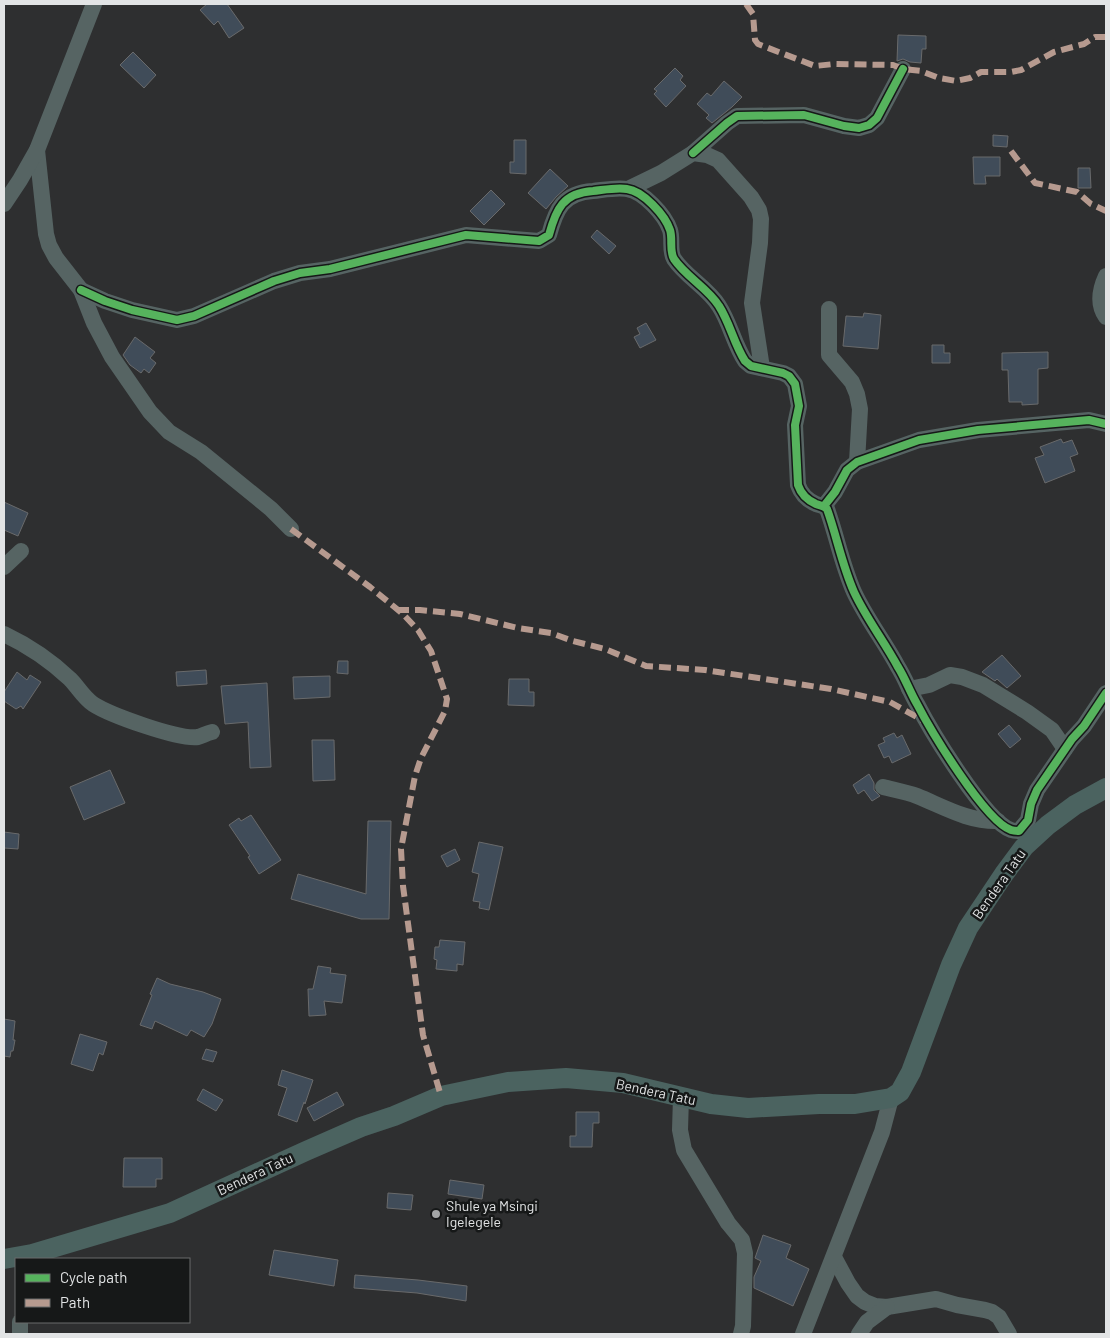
<svg xmlns="http://www.w3.org/2000/svg" width="1110" height="1338" font-family="Barlow,sans-serif">
	<rect width="100%" height="100%" fill="#2e2f30"/>
	<!-- building -->
	<g fill="#404c59" stroke="#696a6b">
		<polygon points="207,4 227,4 244,28 229,38 218,21 214,25 200,10"/>
		<polygon points="898,35 926,36 926,49 922,49 921,63 910,62 903,59 897,61"/>
		<polygon points="133,52 156,75 144,88 120,65"/>
		<polygon points="675,68 683,76 680,80 686,86 666,107 654,94 657,91 654,89"/>
		<polygon points="724,81 742,97 732,107 712,123 706,118 709,115 697,104 707,93 711,96"/>
		<polygon points="993,135 1008,136 1007,147 993,146"/>
		<polygon points="514,140 526,140 526,174 510,173 510,162 514,162"/>
		<polygon points="973,157 1000,157 1000,176 985,176 986,184 974,184"/>
		<polygon points="1078,168 1090,168 1091,188 1078,188"/>
		<polygon points="550,169 568,186 556,197 546,209 528,193"/>
		<polygon points="491,190 505,204 484,225 470,211"/>
		<polygon points="597,230 616,246 609,254 591,237"/>
		<polygon points="864,313 881,315 878,349 843,346 846,316 863,317"/>
		<polygon points="646,323 656,340 640,348 634,337 640,334 637,328"/>
		<polygon points="135,337 155,352 150,358 156,363 149,373 144,369 141,373 130,365 123,355"/>
		<polygon points="932,345 944,345 944,353 950,353 950,363 932,363"/>
		<polygon points="1048,352 1048,368 1038,369 1038,404 1022,405 1022,402 1009,402 1008,370 1002,370 1002,353"/>
		<polygon points="1061,439 1063,443 1072,440 1078,454 1070,457 1075,471 1045,483 1035,458 1044,455 1040,447"/>
		<polygon points="4,502 28,513 18,536 4,530"/>
		<polygon points="1002,655 1021,676 1007,688 997,679 995,681 982,672"/>
		<polygon points="338,661 348,661 348,674 337,673"/>
		<polygon points="206,670 207,684 177,686 176,672"/>
		<polygon points="17,672 27,680 30,675 41,682 23,709 21,706 16,709 4,701 4,692"/>
		<polygon points="330,676 330,697 294,699 293,677"/>
		<polygon points="509,679 529,679 529,692 534,692 534,706 508,705"/>
		<polygon points="267,683 271,767 250,768 248,722 225,724 221,686"/>
		<polygon points="1009,725 1021,739 1010,748 998,734"/>
		<polygon points="894,733 897,738 902,735 911,754 892,763 889,756 884,758 878,745 885,742 883,738"/>
		<polygon points="312,740 334,740 335,780 313,781"/>
		<polygon points="110,770 125,803 84,820 70,787"/>
		<polygon points="869,774 874,783 874,790 880,796 872,801 864,790 858,794 853,785"/>
		<polygon points="251,815 281,860 259,874 248,857 250,856 229,825 239,818 241,821"/>
		<polygon points="368,821 391,821 389,919 361,919 291,899 298,874 366,894"/>
		<polygon points="4,832 19,834 18,849 4,848"/>
		<polygon points="479,842 503,847 489,910 479,908 480,902 473,901 479,874 472,872"/>
		<polygon points="455,849 460,860 447,867 441,856"/>
		<polygon points="440,940 465,942 463,965 457,964 457,971 436,969 437,960 434,959 435,947 439,947"/>
		<polygon points="318,966 331,968 330,973 346,975 342,1003 324,1001 326,1015 309,1016 308,989 313,989"/>
		<polygon points="157,978 170,984 203,992 221,999 212,1024 204,1037 191,1030 187,1036 155,1021 152,1029 140,1025 152,995 150,994"/>
		<polygon points="4,1019 15,1021 13,1040 15,1040 13,1051 11,1051 10,1057 4,1056"/>
		<polygon points="80,1034 107,1042 103,1055 99,1053 93,1071 71,1064"/>
		<polygon points="206,1049 217,1052 213,1062 202,1059"/>
		<polygon points="282,1070 313,1080 305,1104 304,1102 297,1122 278,1115 287,1088 278,1085"/>
		<polygon points="203,1089 223,1100 216,1111 197,1100"/>
		<polygon points="337,1092 344,1105 314,1121 307,1108"/>
		<polygon points="576,1112 599,1112 599,1123 593,1123 592,1147 570,1147 570,1136 576,1136"/>
		<polygon points="124,1158 162,1158 162,1179 156,1179 156,1187 123,1187"/>
		<polygon points="450,1180 484,1185 482,1199 448,1194"/>
		<polygon points="388,1193 413,1195 411,1210 387,1208"/>
		<polygon points="763,1235 791,1245 786,1258 809,1269 793,1306 754,1288 754,1277 761,1261 755,1258"/>
		<polygon points="274,1250 338,1260 334,1286 269,1275"/>
		<polygon points="355,1275 418,1280 467,1286 466,1301 417,1293 354,1288"/>
	</g>
	<g fill="none" stroke-linecap="round" stroke-linejoin="round">
		<!-- minor -->
		<g stroke="#566463" stroke-width="16">
			<polyline points="37,150 46,234 49,245 56,258 81,290 94,323 112,357 150,412 169,432 201,452 271,509 291,529"/>
			<polyline points="693,153 727,123 737,116 804,115 844,126 859,128 869,125 877,118 903,69"/>
			<polyline points="628,189 661,173 693,153 707,155 718,160 751,197 759,210 761,219 760,243 752,303 762,368"/>
			<polyline points="4,204 20,180 37,150 94,4"/>
			<path d="M1106 276C1100 289 1097 304 1106 317"/>
			<path d="M81 290 105 301 132 310 177 320 194 316 274 281 300 273 330 269 466 235 539 241 549 235C556 209 563 193 593 191 603 190 617 187 627 189 643 191 665 215 670 230 673 239 669 251 674 259 686 277 708 288 719 306 730 323 734 344 745 361L751 366 783 373 789 376 795 384 799 406 795 425 798 485C801 494 807 500 816 504 821 506 823 505 827 509 837 537 842 565 854 592 866 618 884 641 898 667 905 678 910 692 917 704 931 731 985 821 1011 830 1014 831 1016 831 1019 831L1028 820 1031 804 1037 790 1072 739 1084 726 1106 693"/>
			<polyline points="829,309 829,355 852,382 857,394 860,409 857,462"/>
			<polyline points="824,506 835,492 847,470 857,462 919,440 978,430 1089,420 1106,424"/>
			<polyline points="4,567 21,551"/>
			<path d="M4 634C27 645 51 661 70 679 78 687 83 697 93 704 110 715 179 740 198 737 202 736 207 733 212 732"/>
			<polyline points="909,689 929,685 950,675 962,677 983,685 1027,712 1052,730 1065,749"/>
			<path d="M883 787C895 790 907 792 917 796 944 807 969 822 998 821"/>
			<polyline points="681,1097 680,1130 684,1150 728,1223 742,1240 745,1253 743,1326 741,1334"/>
			<polyline points="834,1257 848,1283 857,1296 865,1302 875,1306 887,1307 936,1299 957,1305 985,1310 992,1312 999,1317 1009,1334"/>
			<polyline points="20,1334 20,1322"/>
			<polyline points="803,1334 882,1132 891,1098"/>
			<polyline points="859,1334 867,1322 887,1307"/>
		</g>
		<!-- major -->
		<polyline stroke="#4b6360" stroke-width="20" points="4,1259 32,1254 170,1213 306,1151 361,1127 394,1116 441,1096 508,1082 566,1078 623,1083 711,1104 748,1108 819,1104 855,1104 891,1098 900,1092 911,1072 951,965 968,928 1004,874 1024,847 1048,825 1075,805 1106,788"/>
		<!-- quiet -->
		<g stroke="#b69a8f" stroke-width="6" stroke-dasharray="12 6" stroke-linecap="butt">
			<polyline points="746,4 753,14 755,40 758,44 815,66 834,64 893,65 903,69 921,71 939,78 956,81 970,78 981,72 1011,72 1021,70 1054,52 1084,44 1095,37 1106,37"/>
			<polyline points="1011,151 1035,183 1077,192 1091,204 1106,211"/>
			<polyline points="291,529 370,587 403,614 418,630 431,651 447,699 445,711 421,758 415,776 401,849 403,886 423,1035 441,1096"/>
			<polyline points="397,610 420,610 460,614 518,628 551,633 573,641 605,649 646,666 705,670 831,689 890,702 924,721"/>
		</g>
		<!-- cycleway casing -->
		<g stroke="#161818" stroke-width="11">
			<g id="cycleway">
				<polyline points="693,153 727,123 737,116 804,115 844,126 859,128 869,125 877,118 903,69"/>
				<path d="M81 290 105 301 132 310 177 320 194 316 274 281 300 273 330 269 466 235 539 241 549 235C556 209 563 193 593 191 603 190 617 187 627 189 643 191 665 215 670 230 673 239 669 251 674 259 686 277 708 288 719 306 730 323 734 344 745 361L751 366 783 373 789 376 795 384 799 406 795 425 798 485C801 494 807 500 816 504 821 506 823 505 827 509 837 537 842 565 854 592 866 618 884 641 898 667 905 678 910 692 917 704 931 731 985 821 1011 830 1014 831 1016 831 1019 831L1028 820 1031 804 1037 790 1072 739 1084 726 1106 693"/>
				<polyline points="824,506 835,492 847,470 857,462 919,440 978,430 1089,420 1106,424"/>
			</g>
		</g>
		<!-- cycleway -->
		<use href="#cycleway" stroke="#56b35d" stroke-width="8"/>
	</g>
	<!-- markers -->
	<circle fill="#a3a5a6" stroke="#161818" stroke-width="2" cx="436" cy="1214" r="5"/>
	<g text-anchor="middle" stroke-width="5" stroke-linejoin="round" paint-order="stroke">
		<!-- street labels -->
		<g font-size="14" fill="#e2e4e5" stroke="#161818">
			<text transform="translate(999 884) rotate(-55)" y="5">Bendera Tatu</text>
			<text transform="translate(656 1092) rotate(12)" y="5">Bendera Tatu</text>
			<text transform="translate(255 1174) rotate(-25)" y="5">Bendera Tatu</text>
		</g>
		<!-- poi labels -->
		<g font-size="14" fill="#e2e4e5" stroke="#161818" text-anchor="start">
			<text x="446" y="1211">Shule ya Msingi<tspan x="446" dy="16">Igelegele</tspan></text>
		</g>
	</g>
	<!-- border -->
	<rect width="1110" height="1338" fill="none" stroke="#e2e4e5" stroke-width="10"/>
	<!-- legend -->
	<rect x="15" y="1258" width="175" height="65" fill="#161818" stroke="#686a6a"/>
	<rect x="25" y="1274" width="25" height="8" fill="#56b35d" stroke="#686a6a"/>
	<text x="60" y="1283" font-size="15" fill="#e2e4e5">Cycle path</text>
	<rect x="25" y="1299" width="25" height="8" fill="#b69a8f" stroke="#686a6a"/>
	<text x="60" y="1308" font-size="15" fill="#e2e4e5">Path</text>
</svg>
